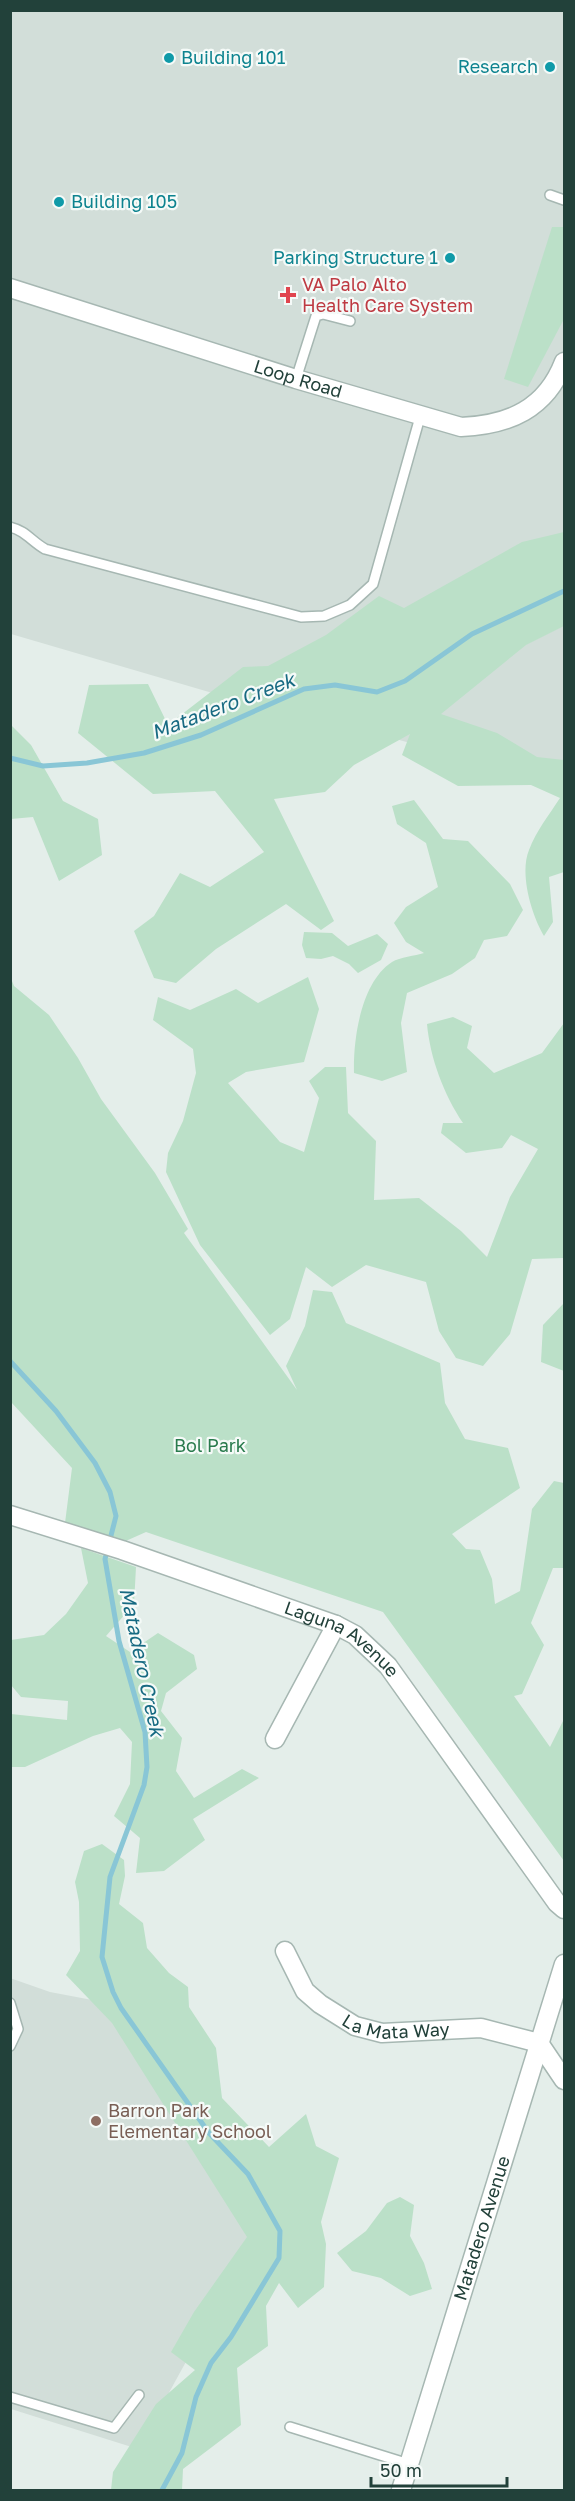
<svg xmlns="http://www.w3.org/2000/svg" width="575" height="2501" font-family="'Golos Text',sans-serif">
	<rect width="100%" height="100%" fill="#e4eeea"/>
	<!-- built -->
	<g fill="#d2ded9">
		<polygon points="10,11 564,11 564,786 267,703 250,704 11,634"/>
		<polygon points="10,1978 50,1992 108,2003 254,2238 138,2449 11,2409"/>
	</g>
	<!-- green -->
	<g fill="#bbe0c8">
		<polygon points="552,227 564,227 564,319 528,387 504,379"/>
		<path d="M564 532V626L526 645 441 714 497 733 537 757 564 760V872L549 877 553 922 544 936C532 916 519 874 529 850 536 831 549 815 560 798L531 785 458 786 402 755 410 734 354 765 325 792 274 799 334 921 321 930 286 904 216 949 176 983 154 978 134 931 154 916 180 873 210 887 264 852 215 791 153 794 78 733 89 685 148 684 168 725 243 667 268 666 326 635 379 596 404 608 522 542Z"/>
		<polygon points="10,724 31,745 63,801 98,819 102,855 59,881 33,817 11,819"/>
		<path d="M414 800 443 839 468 841 510 884 523 910 507 936 484 940 475 958 452 974 407 993 401 1023 407 1072 382 1081 354 1073C353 1039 361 982 392 962 400 957 415 956 424 953L406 942 394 923 406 907 438 887 426 843 397 824 392 806Z"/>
		<polygon points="304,932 332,933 348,946 377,934 388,944 381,960 358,973 349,964 333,956 321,959 306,958 302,945"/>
		<polygon points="10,976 14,986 49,1015 78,1058 101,1099 155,1173 188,1229 184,1233 297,1390 286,1366 305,1326 313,1290 332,1292 346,1323 440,1363 445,1403 465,1439 508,1448 520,1488 452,1534 466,1549 480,1550 492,1579 495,1604 520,1591 532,1509 554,1481 564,1483 564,1568 553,1568 531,1623 544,1645 522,1694 514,1696 550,1747 564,1719 564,1861 383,1612 146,1532 119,1544 65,1523 72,1468 11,1402"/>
		<path d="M308 977 319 1009 304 1062 246 1072 228 1083 280 1142 304 1152 319 1098 309 1081 325 1067H346L348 1113 376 1141 374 1200 419 1198 461 1231 487 1257 510 1197 538 1149 511 1135 502 1148 466 1153 441 1133 443 1123H463C444 1095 430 1058 427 1024L453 1017 472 1026 467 1048 494 1073 542 1053 564 1023V1258L532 1259 510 1334 483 1366 456 1358 439 1331 426 1282 366 1265 332 1287 306 1267 290 1319 270 1335 200 1245 166 1172 168 1153 183 1121 196 1073 193 1049 153 1020 158 997 190 1010 236 989 258 1003Z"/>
		<polygon points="564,1303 564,1371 541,1362 543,1325"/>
		<polygon points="81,1548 136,1567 134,1604 106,1636 130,1652 158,1633 194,1655 197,1669 166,1693 161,1711 182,1738 176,1771 194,1798 242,1769 259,1778 193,1819 205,1840 164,1871 136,1873 140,1838 114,1816 130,1784 132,1742 120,1728 93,1736 25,1767 11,1767 11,1714 67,1720 68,1701 21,1697 11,1685 11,1640 44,1635 66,1614 88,1583"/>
		<polygon points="102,1844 124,1860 125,1876 119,1904 143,1923 147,1948 169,1973 188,1987 189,2007 216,2048 222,2098 269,2147 306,2114 316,2146 339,2158 321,2222 326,2244 324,2287 298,2308 279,2283 266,2306 268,2346 237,2368 241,2425 183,2469 182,2490 111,2490 113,2472 156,2404 195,2370 171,2352 194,2312 247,2237 112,2023 66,1975 80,1951 79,1902 75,1882 84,1851"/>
		<polygon points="400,2197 414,2205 410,2236 424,2263 432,2289 410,2296 381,2278 352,2271 337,2253 366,2231 387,2203"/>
	</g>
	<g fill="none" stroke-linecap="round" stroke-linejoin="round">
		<!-- stream -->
		<g stroke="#89c6d6" stroke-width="5">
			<polyline points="10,758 43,766 87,763 144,753 201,735 304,689 335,685 377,692 405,681 472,634 564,591"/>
			<polyline points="10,1361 56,1411 95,1463 110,1492 116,1516 105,1559 119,1641 145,1732 147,1767 144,1785 110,1877 102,1957 113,1992 121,2008 209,2133 248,2174 280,2231 279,2258 231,2337 211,2363 196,2397 182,2453 162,2490"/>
		</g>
		<!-- lane casing -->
		<g stroke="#a6b7b2" stroke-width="12">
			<g id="lane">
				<polyline points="550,195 564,200"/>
				<polyline points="296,379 316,316 323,314 350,321"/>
				<path d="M10 527C26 531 31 541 45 549L301 617 324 616 350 605 373 584 420 417"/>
				<polyline points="10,2003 18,2029 10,2046"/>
				<polyline points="10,2397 114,2428 139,2395"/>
				<polyline points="290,2427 409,2464"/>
			</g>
		</g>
		<!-- street casing -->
		<g stroke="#a6b7b2" stroke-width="21">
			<g id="street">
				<path id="s1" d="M10 288 296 379 461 427C509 425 546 409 564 362"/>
				<path id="s2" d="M10 1515 122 1550 336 1625 355 1635 388 1666 557 1903 564 1909"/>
				<polyline points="275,1739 336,1625"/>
				<path id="s3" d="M285 1951 305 1991 320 2004 355 2026 382 2033 481 2028 539 2043 564 2080"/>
				<path id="s4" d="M401 2490 564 1964"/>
			</g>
		</g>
		<!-- lane -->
		<use href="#lane" stroke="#fff" stroke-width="9"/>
		<!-- street -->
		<use href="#street" stroke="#fff" stroke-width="18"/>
	</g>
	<!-- markers -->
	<g fill="#0f9aa8" stroke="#f5faf8" stroke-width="2">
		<circle cx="169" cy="58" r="6"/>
		<circle cx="550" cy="67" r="6"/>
		<circle cx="59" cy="202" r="6"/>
		<circle cx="450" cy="258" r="6"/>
	</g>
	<path fill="#e0444e" stroke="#f5faf8" stroke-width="2" d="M285 286h6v6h6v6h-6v6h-6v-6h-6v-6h6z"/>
	<circle fill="#8d6e63" stroke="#f5faf8" stroke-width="2" cx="96" cy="2121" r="6"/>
	<g text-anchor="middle" stroke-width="4.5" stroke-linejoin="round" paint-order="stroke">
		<!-- culture labels -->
		<g font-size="18" fill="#0d838f" stroke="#f5faf8" text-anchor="start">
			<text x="181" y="64">Building 101</text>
			<text x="538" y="73" text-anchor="end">Research</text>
			<text x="71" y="208">Building 105</text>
			<text x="438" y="264" text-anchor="end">Parking Structure 1</text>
		</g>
		<!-- health labels -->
		<g font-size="18" fill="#be3a42" stroke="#f5faf8" text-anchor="start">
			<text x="302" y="291">VA Palo Alto<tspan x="302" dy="21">Health Care System</tspan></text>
		</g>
		<!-- street labels -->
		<g font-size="18" fill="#22413a" stroke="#f5faf8">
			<text dy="6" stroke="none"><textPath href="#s1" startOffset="302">Loop Road</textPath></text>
			<text dy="6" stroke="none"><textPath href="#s2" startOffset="356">Laguna Avenue</textPath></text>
			<text dy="6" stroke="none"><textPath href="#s3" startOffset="147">La Mata Way</textPath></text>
			<text dy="6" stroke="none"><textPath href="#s4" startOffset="274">Matadero Avenue</textPath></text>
		</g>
		<!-- park labels -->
		<g font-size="18" fill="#297b4d" stroke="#f5faf8">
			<text x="210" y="1452">Bol Park</text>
		</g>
		<!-- education labels -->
		<g font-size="18" fill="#785e54" stroke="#f5faf8" text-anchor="start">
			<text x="108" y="2117">Barron Park<tspan x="108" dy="21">Elementary School</tspan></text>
		</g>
		<!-- water labels -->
		<g font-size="20" font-style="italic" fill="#176a82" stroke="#f5faf8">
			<text transform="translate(223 706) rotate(-21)" y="7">Matadero Creek</text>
			<text transform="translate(142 1662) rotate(78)" y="7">Matadero Creek</text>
		</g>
	</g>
	<!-- border -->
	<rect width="575" height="2501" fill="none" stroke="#22413a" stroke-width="24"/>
	<!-- scale -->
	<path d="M371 2477v9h136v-9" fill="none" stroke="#22413a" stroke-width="3"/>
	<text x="380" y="2477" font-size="18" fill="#22413a" stroke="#f5faf8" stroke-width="4.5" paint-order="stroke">50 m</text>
</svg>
